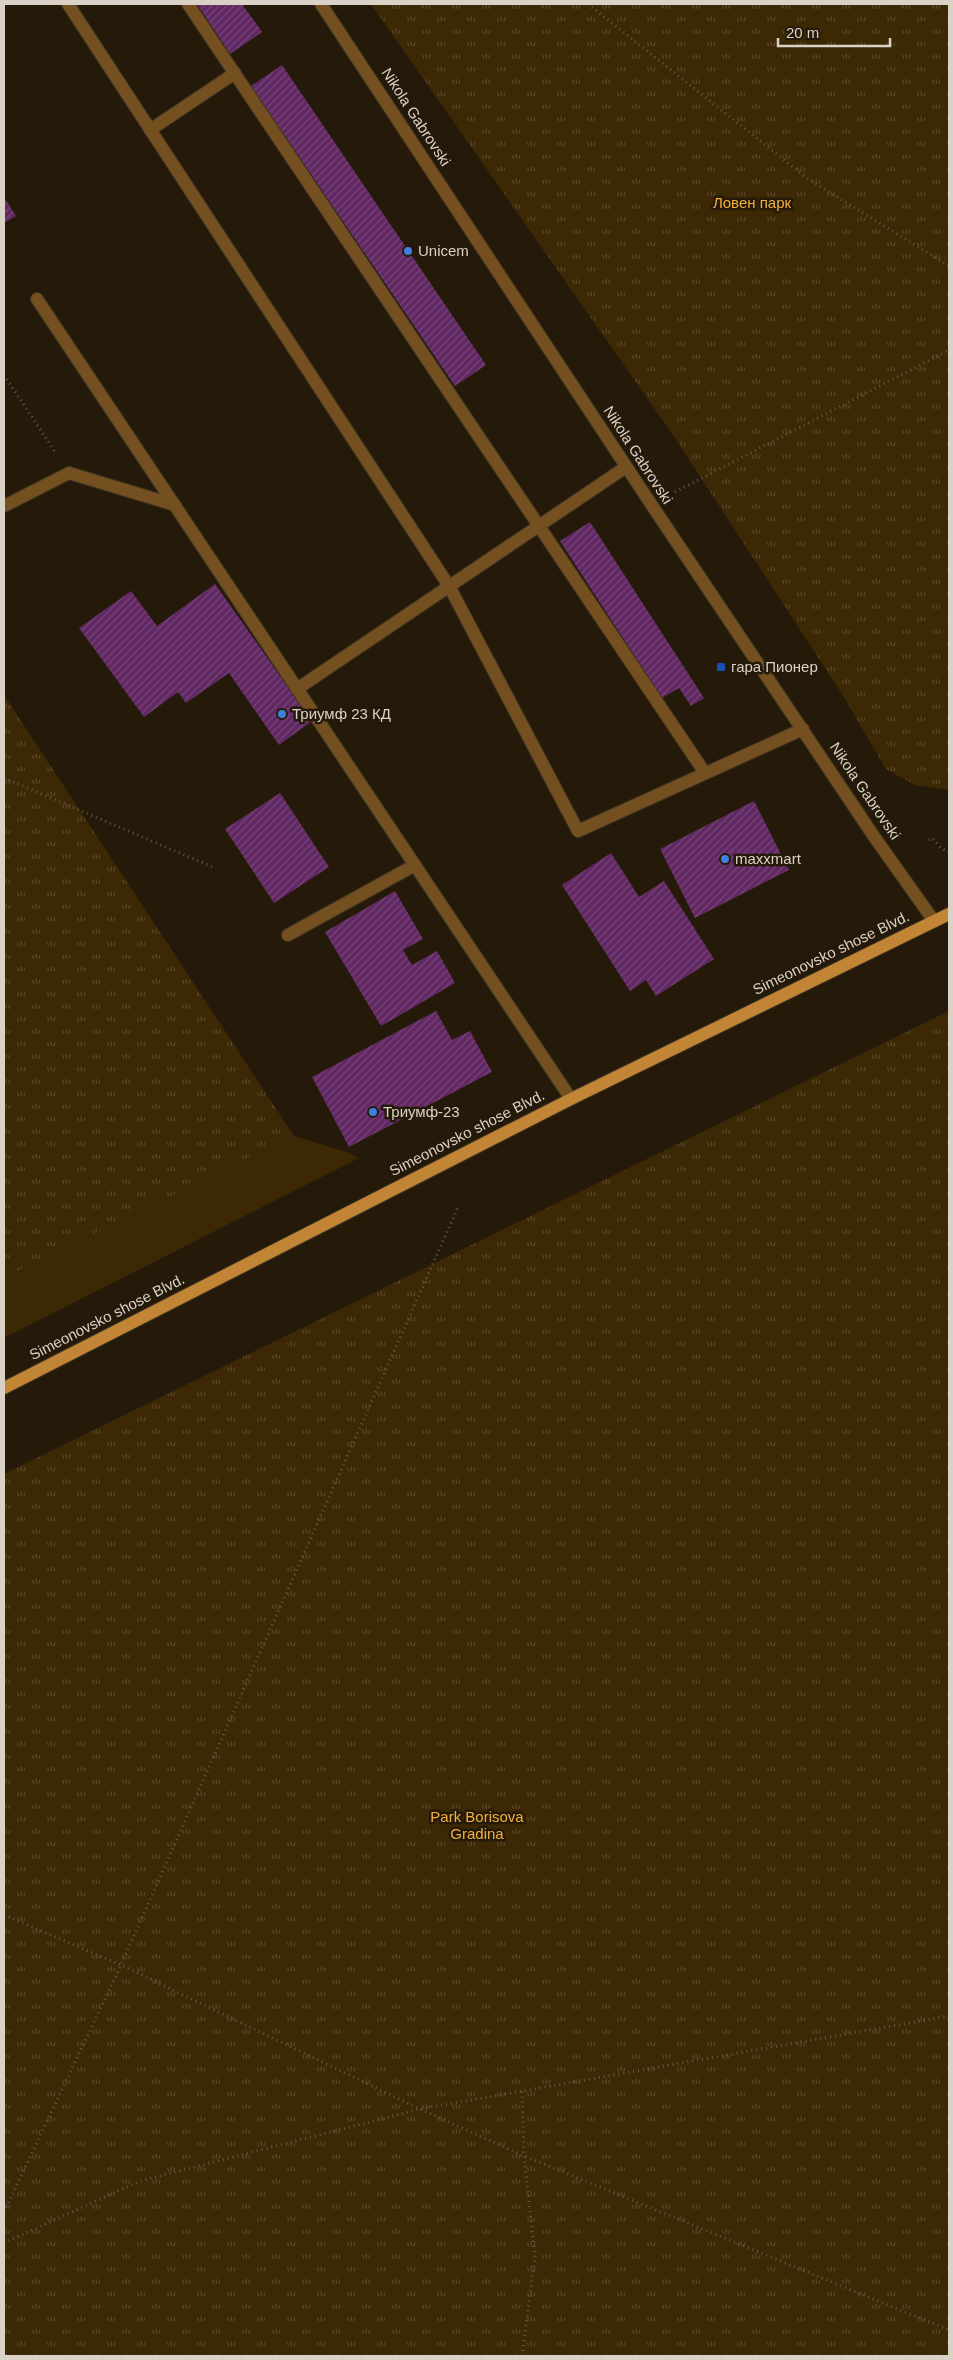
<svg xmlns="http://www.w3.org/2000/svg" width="953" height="2360" font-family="Helvetica,sans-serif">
	<defs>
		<pattern id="park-tufts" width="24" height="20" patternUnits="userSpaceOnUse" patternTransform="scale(1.25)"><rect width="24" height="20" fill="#3d2805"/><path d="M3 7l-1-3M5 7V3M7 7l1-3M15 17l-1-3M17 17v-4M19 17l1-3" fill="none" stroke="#584628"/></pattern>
		<pattern id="building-hatch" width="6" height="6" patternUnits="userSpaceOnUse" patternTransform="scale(1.25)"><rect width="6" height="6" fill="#612863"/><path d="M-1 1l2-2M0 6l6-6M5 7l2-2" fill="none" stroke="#774678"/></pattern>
	</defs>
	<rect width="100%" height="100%" fill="#251a09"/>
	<!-- grass -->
	<polygon fill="#3d2805" points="294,1136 350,1153 359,1158 4,1338 4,1278"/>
	<!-- park -->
	<g fill="url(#park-tufts)">
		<polygon points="371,4 949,4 949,790 915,785 886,769 842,694 673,435"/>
		<polygon points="4,695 294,1136 4,1278"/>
		<polygon points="949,1011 949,2356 4,2356 4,1474"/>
	</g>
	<!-- building -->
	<g fill="url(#building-hatch)">
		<polygon points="197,4 242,4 262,32 230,54"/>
		<polygon points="282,65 486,365 455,386 251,86"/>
		<polygon points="4,197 16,216 4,223"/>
		<polygon points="590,522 704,698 691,706 679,688 662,698 560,541"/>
		<polygon points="215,584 312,721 279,745 229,673 186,703 178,692 144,717 79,628 131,591 157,626"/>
		<polygon points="280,793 329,867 274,903 225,829"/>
		<polygon points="754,801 789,870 695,918 660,849"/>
		<polygon points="611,853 639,897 664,881 714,959 656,996 646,980 630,991 562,885"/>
		<polygon points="395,891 423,939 403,950 412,965 437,951 455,983 381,1026 325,932"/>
		<polygon points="436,1011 452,1040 470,1031 492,1072 349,1147 312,1077"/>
	</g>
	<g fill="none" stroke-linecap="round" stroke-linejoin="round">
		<!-- minor casing -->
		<g stroke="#3e3424" stroke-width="14">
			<g id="minor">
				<polyline points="68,4 449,586 578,831 803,729"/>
				<polyline points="188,4 705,773"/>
				<polyline points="321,4 651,504 875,838 934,921"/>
				<polyline points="150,130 235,73"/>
				<polyline points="37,299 571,1099"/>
				<polyline points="4,506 69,473 175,505"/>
				<polyline points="297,689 626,467"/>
				<polyline points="288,935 415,865"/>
			</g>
		</g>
		<!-- major casing -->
		<g stroke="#3e3424" stroke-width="14">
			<polyline id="major" points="4,1388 571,1099 949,914"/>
		</g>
		<!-- path -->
		<g stroke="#625849" stroke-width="3" stroke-dasharray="1 4" stroke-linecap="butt">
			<polyline points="588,4 808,179 949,266"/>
			<polyline points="4,375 55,452"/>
			<polyline points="675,492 949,350"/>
			<polyline points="4,778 215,868"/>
			<polyline points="929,840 932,838 941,848 949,852"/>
			<polyline points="4,1915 121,1965 420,2109 524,2156 949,2330"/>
			<polyline points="4,2212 121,1965 459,1205"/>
			<polyline points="4,2243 140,2181 420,2109 949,2016"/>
			<polyline points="522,2356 535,2257 524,2156 522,2091"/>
		</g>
		<!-- minor -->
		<use href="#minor" stroke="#744f20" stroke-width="12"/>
		<!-- major -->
		<use href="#major" stroke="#c28536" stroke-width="12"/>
	</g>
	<!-- markers -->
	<g fill="#3f7fe0" stroke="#251a09" stroke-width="2">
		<circle cx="408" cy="251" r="5"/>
		<circle cx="282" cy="714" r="5"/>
		<circle cx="725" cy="859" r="5"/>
		<circle cx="373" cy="1112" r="5"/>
	</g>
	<rect fill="#1a4fb4" stroke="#251a09" stroke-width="2" x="716" y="662" width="10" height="10" rx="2.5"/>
	<g text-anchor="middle" stroke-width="5" stroke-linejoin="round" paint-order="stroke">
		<!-- street labels -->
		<g font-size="15" fill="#dad2c7" stroke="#251a09">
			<text transform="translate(416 117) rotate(57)" y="5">Nikola Gabrovski</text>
			<text transform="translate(638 455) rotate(57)" y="5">Nikola Gabrovski</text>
			<text transform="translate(865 791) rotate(56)" y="5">Nikola Gabrovski</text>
			<text transform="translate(831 953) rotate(-26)" y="5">Simeonovsko shose Blvd.</text>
			<text transform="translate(467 1133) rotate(-27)" y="5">Simeonovsko shose Blvd.</text>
			<text transform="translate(107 1317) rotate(-27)" y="5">Simeonovsko shose Blvd.</text>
		</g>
		<!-- park labels -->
		<g font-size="15" fill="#f3b03e" stroke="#251a09">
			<text x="752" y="208">Ловен парк</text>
			<text x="477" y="1822">Park Borisova<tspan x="477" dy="17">Gradina</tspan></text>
		</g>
		<!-- poi labels -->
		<g font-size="15" fill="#dad2c7" stroke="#251a09" text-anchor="start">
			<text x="418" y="256">Unicem</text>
			<text x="731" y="672">гара Пионер</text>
			<text x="292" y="719">Триумф 23 КД</text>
			<text x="735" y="864">maxxmart</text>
			<text x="383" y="1117">Триумф-23</text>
		</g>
	</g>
	<!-- border -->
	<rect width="953" height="2360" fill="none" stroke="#dad2c7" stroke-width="10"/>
	<!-- scale -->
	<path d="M778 38v8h112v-8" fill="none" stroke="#dad2c7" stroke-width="2.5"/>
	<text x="786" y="38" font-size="15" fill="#dad2c7" stroke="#251a09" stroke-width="4" paint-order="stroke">20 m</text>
</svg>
